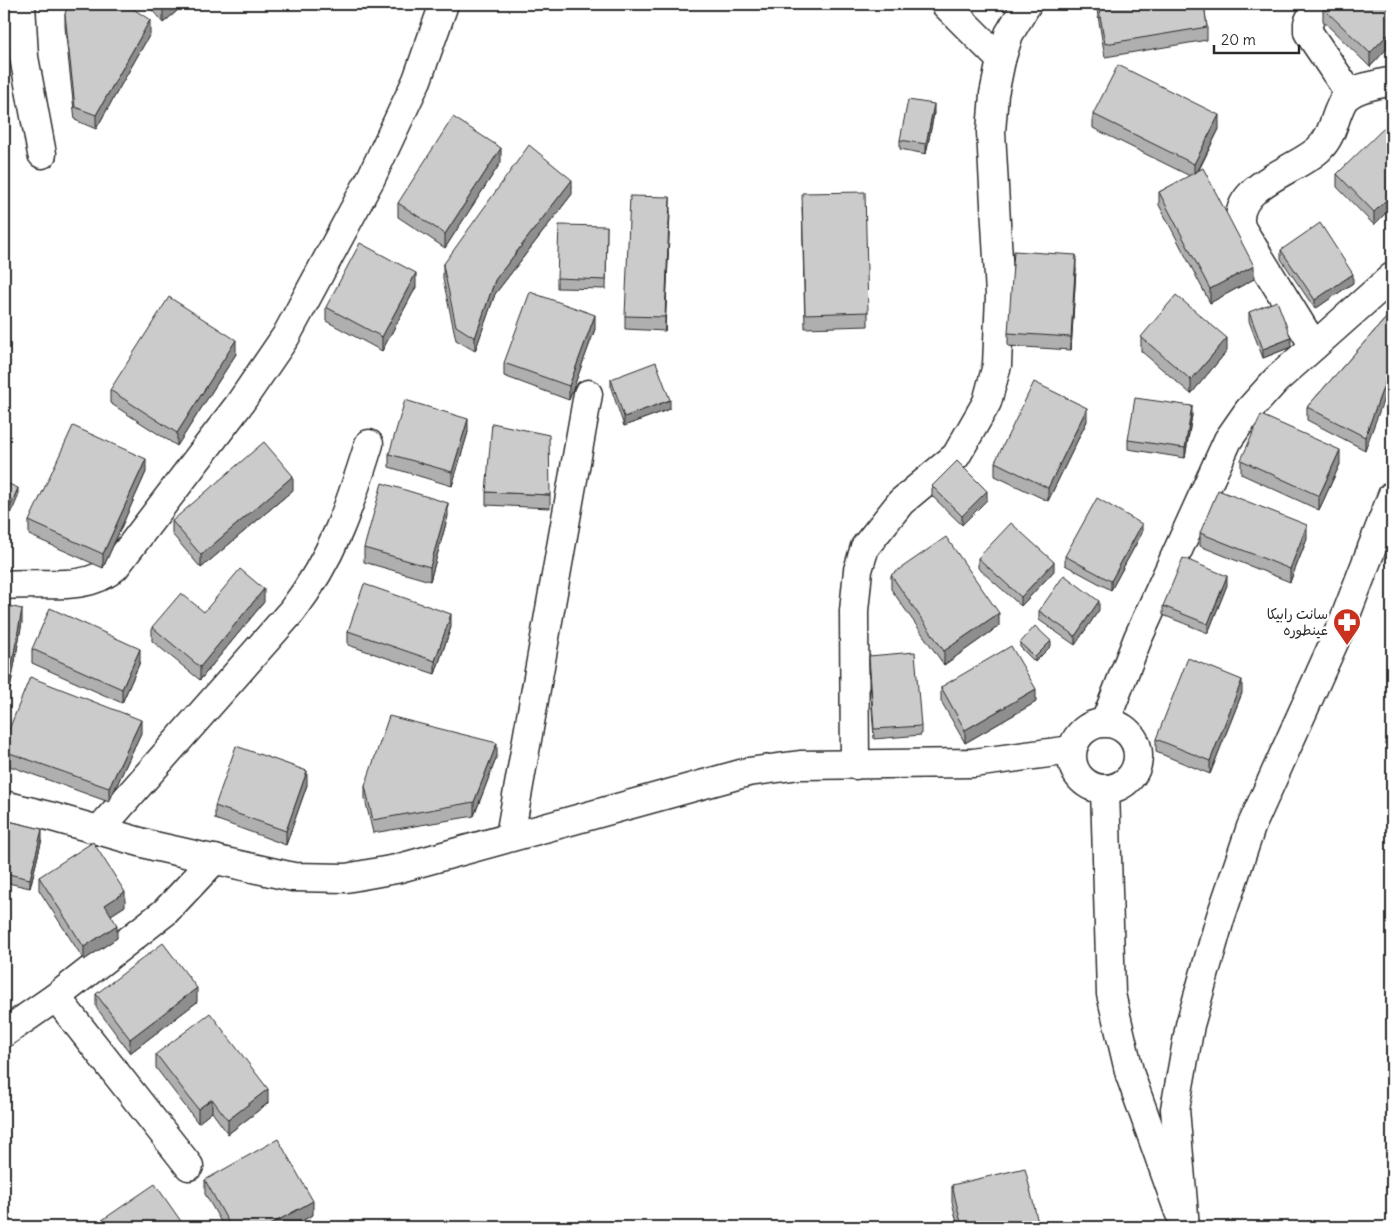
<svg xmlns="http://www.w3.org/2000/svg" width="1396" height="1231" font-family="Delius,'Playpen Sans Arabic',sans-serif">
	<rect width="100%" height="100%" fill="#fff"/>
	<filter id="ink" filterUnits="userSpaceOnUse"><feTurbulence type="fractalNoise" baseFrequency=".02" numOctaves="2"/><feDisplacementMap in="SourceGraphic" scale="10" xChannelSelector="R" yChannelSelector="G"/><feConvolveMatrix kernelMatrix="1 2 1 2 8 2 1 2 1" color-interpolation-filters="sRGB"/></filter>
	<g filter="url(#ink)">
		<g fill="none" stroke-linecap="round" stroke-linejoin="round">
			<!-- minor casing -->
			<g stroke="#2b2b2b" stroke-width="31">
				<g id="minor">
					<polyline points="21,4 24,57 42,154"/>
					<polyline points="945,4 1001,60"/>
					<polyline points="1317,4 1308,23 1308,32 1350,94"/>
					<path d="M1314 346 1248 239C1245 234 1240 227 1240 221 1238 184 1297 170 1319 149 1333 136 1334 117 1343 101 1352 87 1377 85 1392 81"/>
					<path d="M4 585C40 581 86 593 115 567L238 406 286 336 371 178 417 80 444 4"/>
					<polyline points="1105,722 1138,638 1228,440 1249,410 1276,380 1392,277"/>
					<circle cx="1105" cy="756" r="33"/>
					<polyline points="855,765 854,611 858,570 865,547 901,502 956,456 987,402 997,365 1000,295 991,132 994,94 1001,60 1009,34 1027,4"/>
					<polyline points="1105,789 1111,994 1130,1075 1179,1212"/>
					<polyline points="4,805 49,816 154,846 293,877 346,878 396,869 748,772 800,765 973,763 1072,750"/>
					<path d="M99 830 292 611C333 557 349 508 369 444"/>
					<polyline points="510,836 588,394"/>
					<polyline points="4,1033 56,997"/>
					<polyline points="189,1166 56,997 165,912 215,859"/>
				</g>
			</g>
			<!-- major casing -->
			<g stroke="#2b2b2b" stroke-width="31">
				<polyline id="major" points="1185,1227 1175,1109 1190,1025 1220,919 1251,827 1344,620 1392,496"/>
			</g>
			<!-- minor -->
			<use href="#minor" stroke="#fff" stroke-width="28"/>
			<!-- major -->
			<use href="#major" stroke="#fff" stroke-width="28"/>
		</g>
		<!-- wall -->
		<g fill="#afafaf" stroke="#2b2b2b">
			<polygon points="147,4 185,4 163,23"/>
			<polygon points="1096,4 1204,4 1207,27 1207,40 1105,57"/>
			<polygon points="1392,4 1392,43 1370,67 1323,21 1323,8"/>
			<polygon points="65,14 150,34 96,129 75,120 65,27"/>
			<polygon points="934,113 926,154 900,149 900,140"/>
			<polygon points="1093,114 1219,129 1198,172 1254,279 1210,303 1159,205 1159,192 1190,176 1093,128"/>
			<polygon points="1392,129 1392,207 1374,225 1337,187 1337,174"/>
			<polygon points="501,162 445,248 398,217 398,203"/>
			<polygon points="572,194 495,294 475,351 456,340 443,279 443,265"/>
			<polygon points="802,207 868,312 868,326 805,328"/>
			<polygon points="670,211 665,331 625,329 625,316"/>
			<polygon points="607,226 606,289 557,288 557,278"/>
			<polygon points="1281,250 1353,283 1315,309 1281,259"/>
			<polygon points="1076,269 1071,350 1008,346 1008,333"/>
			<polygon points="416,287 382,351 326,321 326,307"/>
			<polygon points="1249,312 1291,347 1263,358 1249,321"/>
			<polygon points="1386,318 1365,450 1307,420 1307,407"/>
			<polygon points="595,329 569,400 504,376 504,363"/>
			<polygon points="1141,337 1227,351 1191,394 1141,351"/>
			<polygon points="236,354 177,446 110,403 110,390"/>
			<polygon points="611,379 670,409 624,426 611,388"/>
			<polygon points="1192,415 1185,458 1128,449 1128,440"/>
			<polygon points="1087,421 1048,501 995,476 995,462"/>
			<polygon points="468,432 452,486 389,467 389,454"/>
			<polygon points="1241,460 1340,464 1319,510 1241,474"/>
			<polygon points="146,472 103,568 29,535 29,521"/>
			<polygon points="932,486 987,500 962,525 932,496"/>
			<polygon points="293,490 201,568 172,534 172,521"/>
			<polygon points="486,492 550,495 550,508 486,505"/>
			<polygon points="448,516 430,581 364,562 364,548"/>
			<polygon points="1142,533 1111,590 1065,565 1065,556"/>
			<polygon points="1200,533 1307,539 1290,582 1200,546"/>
			<polygon points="978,558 1054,571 1021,606 978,568"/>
			<polygon points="891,575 999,626 944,665 891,589"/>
			<polygon points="1227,585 1208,633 1163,615 1163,606"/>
			<polygon points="264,602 200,680 152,641 152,627 204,612"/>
			<polygon points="4,605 22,622 10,689 4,688"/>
			<polygon points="1099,610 1075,645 1039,620 1039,611"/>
			<polygon points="451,627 435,674 348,645 348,631"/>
			<polygon points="1020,643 1051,646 1035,662 1020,647"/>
			<polygon points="32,649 140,662 122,703 32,663"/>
			<polygon points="869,656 921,726 921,735 874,739 869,665"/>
			<polygon points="941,687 1036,702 965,743 941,701"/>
			<polygon points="1242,693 1210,774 1156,752 1156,739"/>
			<polygon points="141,733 109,802 4,764 4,742"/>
			<polygon points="497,756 474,816 373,833 365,799 365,786"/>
			<polygon points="307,785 286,845 215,819 215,806"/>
			<polygon points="4,820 42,839 30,888 4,882"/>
			<polygon points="39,877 125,906 111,915 117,938 84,960 39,890"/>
			<polygon points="96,994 197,1002 130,1053 96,1007"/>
			<polygon points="156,1054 268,1103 228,1134 212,1112 198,1123 156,1068"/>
			<polygon points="205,1180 313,1215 290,1227 224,1227 205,1194"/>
			<polygon points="952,1185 1039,1227 958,1227 952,1202"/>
		</g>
		<!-- shaded-wall -->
		<g fill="#8e8e8e" stroke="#2b2b2b">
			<polygon points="169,4 185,4 163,23 163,9"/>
			<polygon points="150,20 150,34 96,129 96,115"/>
			<polygon points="1392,30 1392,43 1370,67 1370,53"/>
			<polygon points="934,104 934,113 926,154 926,144"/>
			<polygon points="1219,115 1219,129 1194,178 1194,164"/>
			<polygon points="501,148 501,162 445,248 445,234"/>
			<polygon points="572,180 572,194 495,294 475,351 475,338 495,280"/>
			<polygon points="1392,194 1392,207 1374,225 1374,212"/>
			<polygon points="670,197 670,211 665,331 665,317"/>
			<polygon points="1076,255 1076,269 1071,350 1071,337"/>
			<polygon points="1254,266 1254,279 1210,303 1210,289"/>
			<polygon points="416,273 416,287 382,351 382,337"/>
			<polygon points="1353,274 1353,283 1315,309 1315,300"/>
			<polygon points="595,315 595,329 569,400 569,386"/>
			<polygon points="1227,338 1227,351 1191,394 1191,380"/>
			<polygon points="1291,338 1291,347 1263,358 1263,349"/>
			<polygon points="236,340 236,354 177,446 177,433"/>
			<polygon points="1392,363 1392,377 1365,450 1365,437"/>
			<polygon points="670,400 670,409 624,426 624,417"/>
			<polygon points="1192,406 1192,415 1185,458 1185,448"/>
			<polygon points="1087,408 1087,421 1048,501 1048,488"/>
			<polygon points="468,419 468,432 452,486 452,472"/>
			<polygon points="1340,450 1340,464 1319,510 1319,496"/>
			<polygon points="146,459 146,472 103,568 103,554"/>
			<polygon points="293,476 293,490 201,568 201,555"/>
			<polygon points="18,488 18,497 4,530 4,521"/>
			<polygon points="987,491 987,500 962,525 962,516"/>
			<polygon points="448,503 448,516 430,581 430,567"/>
			<polygon points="1142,524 1142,533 1111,590 1111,581"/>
			<polygon points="1307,525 1307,539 1290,582 1290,569"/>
			<polygon points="1054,562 1054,571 1021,606 1021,597"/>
			<polygon points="1227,576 1227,585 1208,633 1208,624"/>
			<polygon points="264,589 264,602 200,680 200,667"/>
			<polygon points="1099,601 1099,610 1075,645 1075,636"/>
			<polygon points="22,609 22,622 10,689 10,675"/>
			<polygon points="999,613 999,626 944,665 944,651"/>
			<polygon points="451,614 451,627 435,674 435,661"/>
			<polygon points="1051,641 1051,646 1035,662 1035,657"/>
			<polygon points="140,649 140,662 122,703 122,689"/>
			<polygon points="1242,680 1242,693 1210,774 1210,761"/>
			<polygon points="1036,689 1036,702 965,743 965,730"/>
			<polygon points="141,720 141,733 109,802 109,788"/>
			<polygon points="497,743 497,756 474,816 474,802"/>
			<polygon points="307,771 307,785 286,845 286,831"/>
			<polygon points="42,829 42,839 30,888 30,879"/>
			<polygon points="125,892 125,906 105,919 105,905"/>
			<polygon points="117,925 117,938 84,960 84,947"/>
			<polygon points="197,988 197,1002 130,1053 130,1039"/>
			<polygon points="268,1089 268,1103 228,1134 228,1120"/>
			<polygon points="212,1099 212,1112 198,1123 198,1109"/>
			<polygon points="313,1201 313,1215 290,1227 266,1227"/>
		</g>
		<!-- building -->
		<g fill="#cbcbcb" stroke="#2b2b2b">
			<polygon points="68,4 126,4 150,20 96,115 75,107 65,14"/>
			<polygon points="159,4 169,4 163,9"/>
			<polygon points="1098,4 1204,4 1207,27 1105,44"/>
			<polygon points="1327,4 1392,4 1392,30 1370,53 1323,8"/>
			<polygon points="1118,65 1219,115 1194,164 1093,114"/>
			<polygon points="908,100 934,104 926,144 900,140"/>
			<polygon points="453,117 501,148 445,234 398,203"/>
			<polygon points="1388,124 1392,129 1392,194 1374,212 1337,174"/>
			<polygon points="529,145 572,180 495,280 475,338 456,326 443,265"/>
			<polygon points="1203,168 1254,266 1210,289 1159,192"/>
			<polygon points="865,192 868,312 805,314 802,193"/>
			<polygon points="630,196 670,197 665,317 625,316"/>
			<polygon points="1320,223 1353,274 1315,300 1281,250"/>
			<polygon points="559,225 607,226 606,280 557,278"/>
			<polygon points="360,243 416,273 382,337 326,307"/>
			<polygon points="1014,251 1076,255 1071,337 1008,333"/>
			<polygon points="530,292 595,315 569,386 504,363"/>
			<polygon points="1176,295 1227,338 1191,380 1141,337"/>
			<polygon points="169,297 236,340 177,433 110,390"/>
			<polygon points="1277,301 1291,338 1263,349 1249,312"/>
			<polygon points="1386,318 1392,319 1392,363 1365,437 1307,407"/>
			<polygon points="656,362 670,400 624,417 611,379"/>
			<polygon points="1034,382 1087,408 1048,488 995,462"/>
			<polygon points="1135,398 1192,406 1185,448 1128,440"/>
			<polygon points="405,400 468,419 452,472 389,454"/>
			<polygon points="1261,415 1340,450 1319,496 1241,460"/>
			<polygon points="492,423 549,435 550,495 486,492"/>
			<polygon points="73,426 146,459 103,554 29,521"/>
			<polygon points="264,442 293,476 201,555 172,521"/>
			<polygon points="957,461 987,491 962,516 932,486"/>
			<polygon points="4,482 18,488 4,521"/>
			<polygon points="382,483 448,503 430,567 364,548"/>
			<polygon points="1218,490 1307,525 1290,569 1200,533"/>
			<polygon points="1097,498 1142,524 1111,581 1065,556"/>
			<polygon points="1011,523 1054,562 1021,597 978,558"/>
			<polygon points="946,537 999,613 944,651 891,575"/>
			<polygon points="1183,558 1227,576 1208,624 1163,606"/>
			<polygon points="240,569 264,589 200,667 152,627 181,593 204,612"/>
			<polygon points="1064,575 1099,601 1075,636 1039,611"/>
			<polygon points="364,584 451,614 435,661 348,631"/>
			<polygon points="4,605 22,609 10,675 4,674"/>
			<polygon points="50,608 140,649 122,689 32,649"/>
			<polygon points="1035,626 1051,641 1035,657 1020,643"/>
			<polygon points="1011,646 1036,689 965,730 941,687"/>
			<polygon points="915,652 921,726 874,729 869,656"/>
			<polygon points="1188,658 1242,680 1210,761 1156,739"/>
			<polygon points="30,677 141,720 109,788 4,751 4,742"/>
			<polygon points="389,716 497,743 474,802 373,820 365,786"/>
			<polygon points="236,746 307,771 286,831 215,806"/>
			<polygon points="4,820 42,829 30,879 4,873"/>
			<polygon points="93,842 125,892 105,905 117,925 84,947 39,877"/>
			<polygon points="163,943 197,988 130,1039 96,994"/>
			<polygon points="210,1013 268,1089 228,1120 212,1099 198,1109 156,1054"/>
			<polygon points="278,1139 313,1201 266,1227 231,1227 205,1180"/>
			<polygon points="1025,1168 1039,1227 962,1227 952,1185"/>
			<polygon points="155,1184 185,1227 92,1227"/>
		</g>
	</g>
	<!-- icons -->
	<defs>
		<g id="pharmacy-pin" transform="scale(1.4375)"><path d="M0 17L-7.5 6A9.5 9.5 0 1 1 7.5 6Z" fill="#c8321e" stroke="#fff"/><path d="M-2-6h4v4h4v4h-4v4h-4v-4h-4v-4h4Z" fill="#fff"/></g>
	</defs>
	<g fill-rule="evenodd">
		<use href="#pharmacy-pin" x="1347" y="622"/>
	</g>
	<g text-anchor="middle" stroke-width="5" stroke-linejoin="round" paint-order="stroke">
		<!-- poi labels -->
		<g font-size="14" fill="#2b2b2b" stroke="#fff" text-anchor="end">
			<text x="1328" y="619">سانت رابيكا<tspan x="1328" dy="16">عينطوره</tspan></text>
		</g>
	</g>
	<!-- margin -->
	<rect width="1396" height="1231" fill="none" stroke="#fff" stroke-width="20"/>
	<rect x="10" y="10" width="1376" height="1211" fill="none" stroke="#2b2b2b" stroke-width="2" filter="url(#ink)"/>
	<!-- scale -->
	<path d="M1214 45v8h85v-8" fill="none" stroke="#2b2b2b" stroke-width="2.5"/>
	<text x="1221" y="45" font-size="15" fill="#2b2b2b" stroke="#ffffff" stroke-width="4" paint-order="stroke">20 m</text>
</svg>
